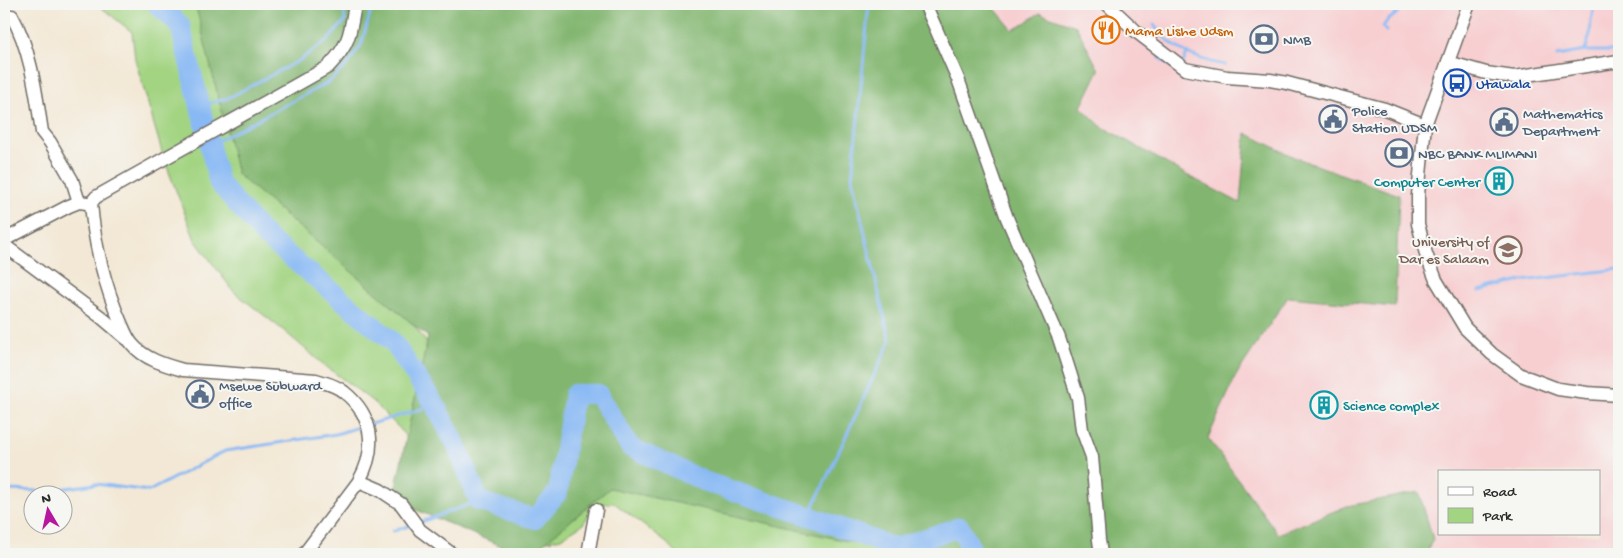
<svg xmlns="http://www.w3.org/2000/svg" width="1623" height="558" font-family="'Gochi Hand',sans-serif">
	<rect width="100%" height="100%" fill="#f6f6f2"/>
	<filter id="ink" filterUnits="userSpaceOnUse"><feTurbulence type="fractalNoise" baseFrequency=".02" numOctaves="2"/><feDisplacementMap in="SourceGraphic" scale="10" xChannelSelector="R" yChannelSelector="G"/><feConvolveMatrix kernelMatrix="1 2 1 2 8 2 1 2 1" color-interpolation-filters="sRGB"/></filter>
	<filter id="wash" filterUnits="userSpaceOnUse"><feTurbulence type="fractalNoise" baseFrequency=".0096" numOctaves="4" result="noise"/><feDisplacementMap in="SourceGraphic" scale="20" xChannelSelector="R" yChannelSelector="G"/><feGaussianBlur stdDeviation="1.12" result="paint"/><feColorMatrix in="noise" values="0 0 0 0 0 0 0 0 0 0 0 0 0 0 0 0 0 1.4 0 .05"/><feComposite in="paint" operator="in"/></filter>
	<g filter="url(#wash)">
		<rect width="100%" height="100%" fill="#f3e8d5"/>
		<!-- built -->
		<path fill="#f7cfd1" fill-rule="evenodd" d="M991 4H1619V554H1426L1433 539 1347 506 1278 534 1208 438 1237 374 1288 297 1395 307 1294 157 1246 133 1240 203 1185 174 1101 126 1081 107 1099 70 1013 30ZM1439 472H1599V534H1439Z"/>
		<!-- green -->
		<polygon fill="#a3d482" stroke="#678056" points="97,4 195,4 385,286 438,358 551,471 996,554 677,554 668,544 613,502 594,507 583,524 561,538 539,543 419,457 401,430 372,401 324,365 283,330 234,292 195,240 164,159 135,59 132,32"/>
		<!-- forest -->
		<polygon fill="#82b670" stroke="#56704e" points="189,4 991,4 1013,30 1040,13 1076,26 1099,70 1081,107 1101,126 1185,174 1240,203 1246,133 1294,157 1399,195 1395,307 1288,297 1237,374 1208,438 1278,534 1347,506 1419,492 1433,539 1426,554 905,554 610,488 531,554 520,554 393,500 428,337 237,174 197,11"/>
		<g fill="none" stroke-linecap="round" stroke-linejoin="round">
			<!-- stream -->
			<g stroke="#89b9f4" stroke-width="3">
				<path d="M1154 25C1170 49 1198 60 1225 65"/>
				<path d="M1386 31 1383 27C1388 16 1400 16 1404 4"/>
				<polyline points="1585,51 1590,34 1591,20 1594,8 1605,4"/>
				<polyline points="1557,56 1585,51 1619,51"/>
				<polyline points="1160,58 1175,69"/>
				<polyline points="1183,63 1187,53"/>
				<polyline points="1185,74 1189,77 1205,79"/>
				<polyline points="1520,82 1538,81"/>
				<polyline points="1480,84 1506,82"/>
				<polyline points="200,106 228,98 300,60 328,40 345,21 343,4"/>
				<polyline points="209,145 329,82 349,63 361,45 373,4"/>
				<polyline points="1479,291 1522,281 1619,269"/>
				<polyline points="371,424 435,405"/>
				<polyline points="4,490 44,491 96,484 149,491 225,451 336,434 365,425"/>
				<polyline points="809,516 890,341 852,178 869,4"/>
				<polyline points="418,523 479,501"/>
				<polyline points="393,531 412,525"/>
			</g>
			<!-- river -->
			<polyline stroke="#89b9f4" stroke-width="20" points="157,4 180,25 219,183 265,236 393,342 435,405 456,444 479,501 535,519 558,492 574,394 598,394 630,447 706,482 809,516 895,548 960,527 974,554"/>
		</g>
	</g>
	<g filter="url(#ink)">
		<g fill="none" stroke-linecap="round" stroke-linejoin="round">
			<!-- minor casing -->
			<g stroke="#716d66" stroke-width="15">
				<g id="minor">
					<polyline points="925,4 958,79 1007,218 1059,338 1078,398 1082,430 1092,457 1099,540 1101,554"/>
					<polyline points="1107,4 1138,33 1185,69 1227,77 1270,80 1287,83 1385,109 1425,125"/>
					<polyline points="1469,4 1425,125 1418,195 1418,224 1426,254 1436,280 1465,328 1492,354 1521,375 1558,389 1587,393 1619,395"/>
					<path d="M4 17 12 16C31 50 36 93 42 132L50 142 72 180 79 202"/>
					<polyline points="1448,62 1486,73 1514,77 1619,61"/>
					<polyline points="4,240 69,206 79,202 87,203"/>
					<polyline points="4,245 101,317 127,339"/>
					<polyline points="359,481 380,490 401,504 420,530 452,554"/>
					<path d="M304 554 359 481C377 449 374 416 344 392 336 385 325 383 316 380L183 370C165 365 144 359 132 344 127 338 124 330 121 323 105 287 94 243 91 203L96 197C173 153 251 111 328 67 350 44 350 34 355 4"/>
					<polyline points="588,554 596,510"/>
				</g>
			</g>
			<!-- minor -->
			<use href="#minor" stroke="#fff" stroke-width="12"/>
		</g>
	</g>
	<!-- icons -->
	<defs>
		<g id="restaurant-ring" transform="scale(1.4375)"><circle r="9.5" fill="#f6f6f2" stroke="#e8710a" stroke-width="1.5"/><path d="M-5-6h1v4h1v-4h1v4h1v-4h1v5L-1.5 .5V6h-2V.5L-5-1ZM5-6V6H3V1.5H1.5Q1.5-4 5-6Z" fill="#e8710a"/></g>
		<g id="bank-ring" transform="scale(1.4375)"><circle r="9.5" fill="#f6f6f2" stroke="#5c6f8a" stroke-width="1.5"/><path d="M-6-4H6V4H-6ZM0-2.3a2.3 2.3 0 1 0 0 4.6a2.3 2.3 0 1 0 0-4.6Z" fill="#5c6f8a"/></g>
		<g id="bus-ring" transform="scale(1.4375)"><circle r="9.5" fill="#f6f6f2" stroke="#1a4fb4" stroke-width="1.5"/><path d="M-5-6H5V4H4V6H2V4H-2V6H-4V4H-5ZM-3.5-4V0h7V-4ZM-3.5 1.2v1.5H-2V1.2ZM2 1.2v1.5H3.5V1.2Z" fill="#1a4fb4"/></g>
		<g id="civic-ring" transform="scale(1.4375)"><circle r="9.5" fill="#f6f6f2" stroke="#5c6f8a" stroke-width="1.5"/><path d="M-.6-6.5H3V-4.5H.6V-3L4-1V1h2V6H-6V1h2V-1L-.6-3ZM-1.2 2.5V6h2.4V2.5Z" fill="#5c6f8a"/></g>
		<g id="building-ring" transform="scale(1.4375)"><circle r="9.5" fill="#f6f6f2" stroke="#0f9aa8" stroke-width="1.5"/><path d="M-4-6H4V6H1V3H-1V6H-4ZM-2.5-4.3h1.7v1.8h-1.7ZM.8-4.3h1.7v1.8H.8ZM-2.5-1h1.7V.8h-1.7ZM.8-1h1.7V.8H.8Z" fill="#0f9aa8"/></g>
		<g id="university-ring" transform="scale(1.4375)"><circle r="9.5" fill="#f6f6f2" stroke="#8d6e63" stroke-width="1.5"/><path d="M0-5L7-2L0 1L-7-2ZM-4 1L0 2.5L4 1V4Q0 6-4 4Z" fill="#8d6e63"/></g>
	</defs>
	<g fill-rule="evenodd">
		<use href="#restaurant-ring" x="1106" y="30"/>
		<use href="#bank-ring" x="1264" y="39"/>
		<use href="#bus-ring" x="1457" y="83"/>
		<use href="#civic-ring" x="1333" y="119"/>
		<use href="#civic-ring" x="1504" y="122"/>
		<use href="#bank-ring" x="1399" y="153"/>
		<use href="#building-ring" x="1499" y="181"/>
		<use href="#university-ring" x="1508" y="250"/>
		<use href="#civic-ring" x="200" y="394"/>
		<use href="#building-ring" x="1324" y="405"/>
	</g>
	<g text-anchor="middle" stroke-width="4" stroke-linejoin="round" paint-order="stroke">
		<!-- food labels -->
		<g font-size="15" fill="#c56008" stroke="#f6f6f2" text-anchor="start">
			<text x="1125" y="35">Mama Lishe Udsm</text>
		</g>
		<!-- service labels -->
		<g font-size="15" fill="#4e5e75" stroke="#f6f6f2" text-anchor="start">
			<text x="1283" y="44">NMB</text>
			<text x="1352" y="115">Police<tspan x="1352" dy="17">Station UDSM</tspan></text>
			<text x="1523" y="118">Mathematics<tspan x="1523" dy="17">Department</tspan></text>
			<text x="1418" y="158">NBC BANK MLIMANI</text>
			<text x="219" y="390">Msewe Subward<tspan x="219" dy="17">office</tspan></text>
		</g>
		<!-- transit labels -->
		<g font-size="15" fill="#164399" stroke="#f6f6f2" text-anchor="start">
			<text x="1476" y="88">Utawala</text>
		</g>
		<!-- culture labels -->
		<g font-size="15" fill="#0d838f" stroke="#f6f6f2" text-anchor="end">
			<text x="1480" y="186">Computer Center</text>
			<text x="1343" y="410" text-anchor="start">Science complex</text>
		</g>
		<!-- education labels -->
		<g font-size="15" fill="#785e54" stroke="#f6f6f2" text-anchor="end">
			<text x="1489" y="246">University of<tspan x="1489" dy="17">Dar es Salaam</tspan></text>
		</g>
	</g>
	<!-- margin -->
	<rect width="1623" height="558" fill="none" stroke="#f6f6f2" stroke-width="20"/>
	<!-- legend -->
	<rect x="1438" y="470" width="162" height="65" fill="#f6f6f2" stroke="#a5a5a2"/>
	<rect x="1448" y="487" width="25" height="8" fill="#ffffff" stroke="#a5a5a2"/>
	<text x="1483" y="496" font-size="15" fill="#2b2b2b">Road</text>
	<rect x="1448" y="508" width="25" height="15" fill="#a3d482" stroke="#a5a5a2"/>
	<text x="1483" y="520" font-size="15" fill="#2b2b2b">Park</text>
	<!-- north arrow -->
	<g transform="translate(48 510) rotate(351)"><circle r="24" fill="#f6f6f2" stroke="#a5a5a2"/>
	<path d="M0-4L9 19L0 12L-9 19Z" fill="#b5179e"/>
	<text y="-8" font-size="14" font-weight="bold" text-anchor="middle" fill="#2b2b2b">N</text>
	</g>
</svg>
